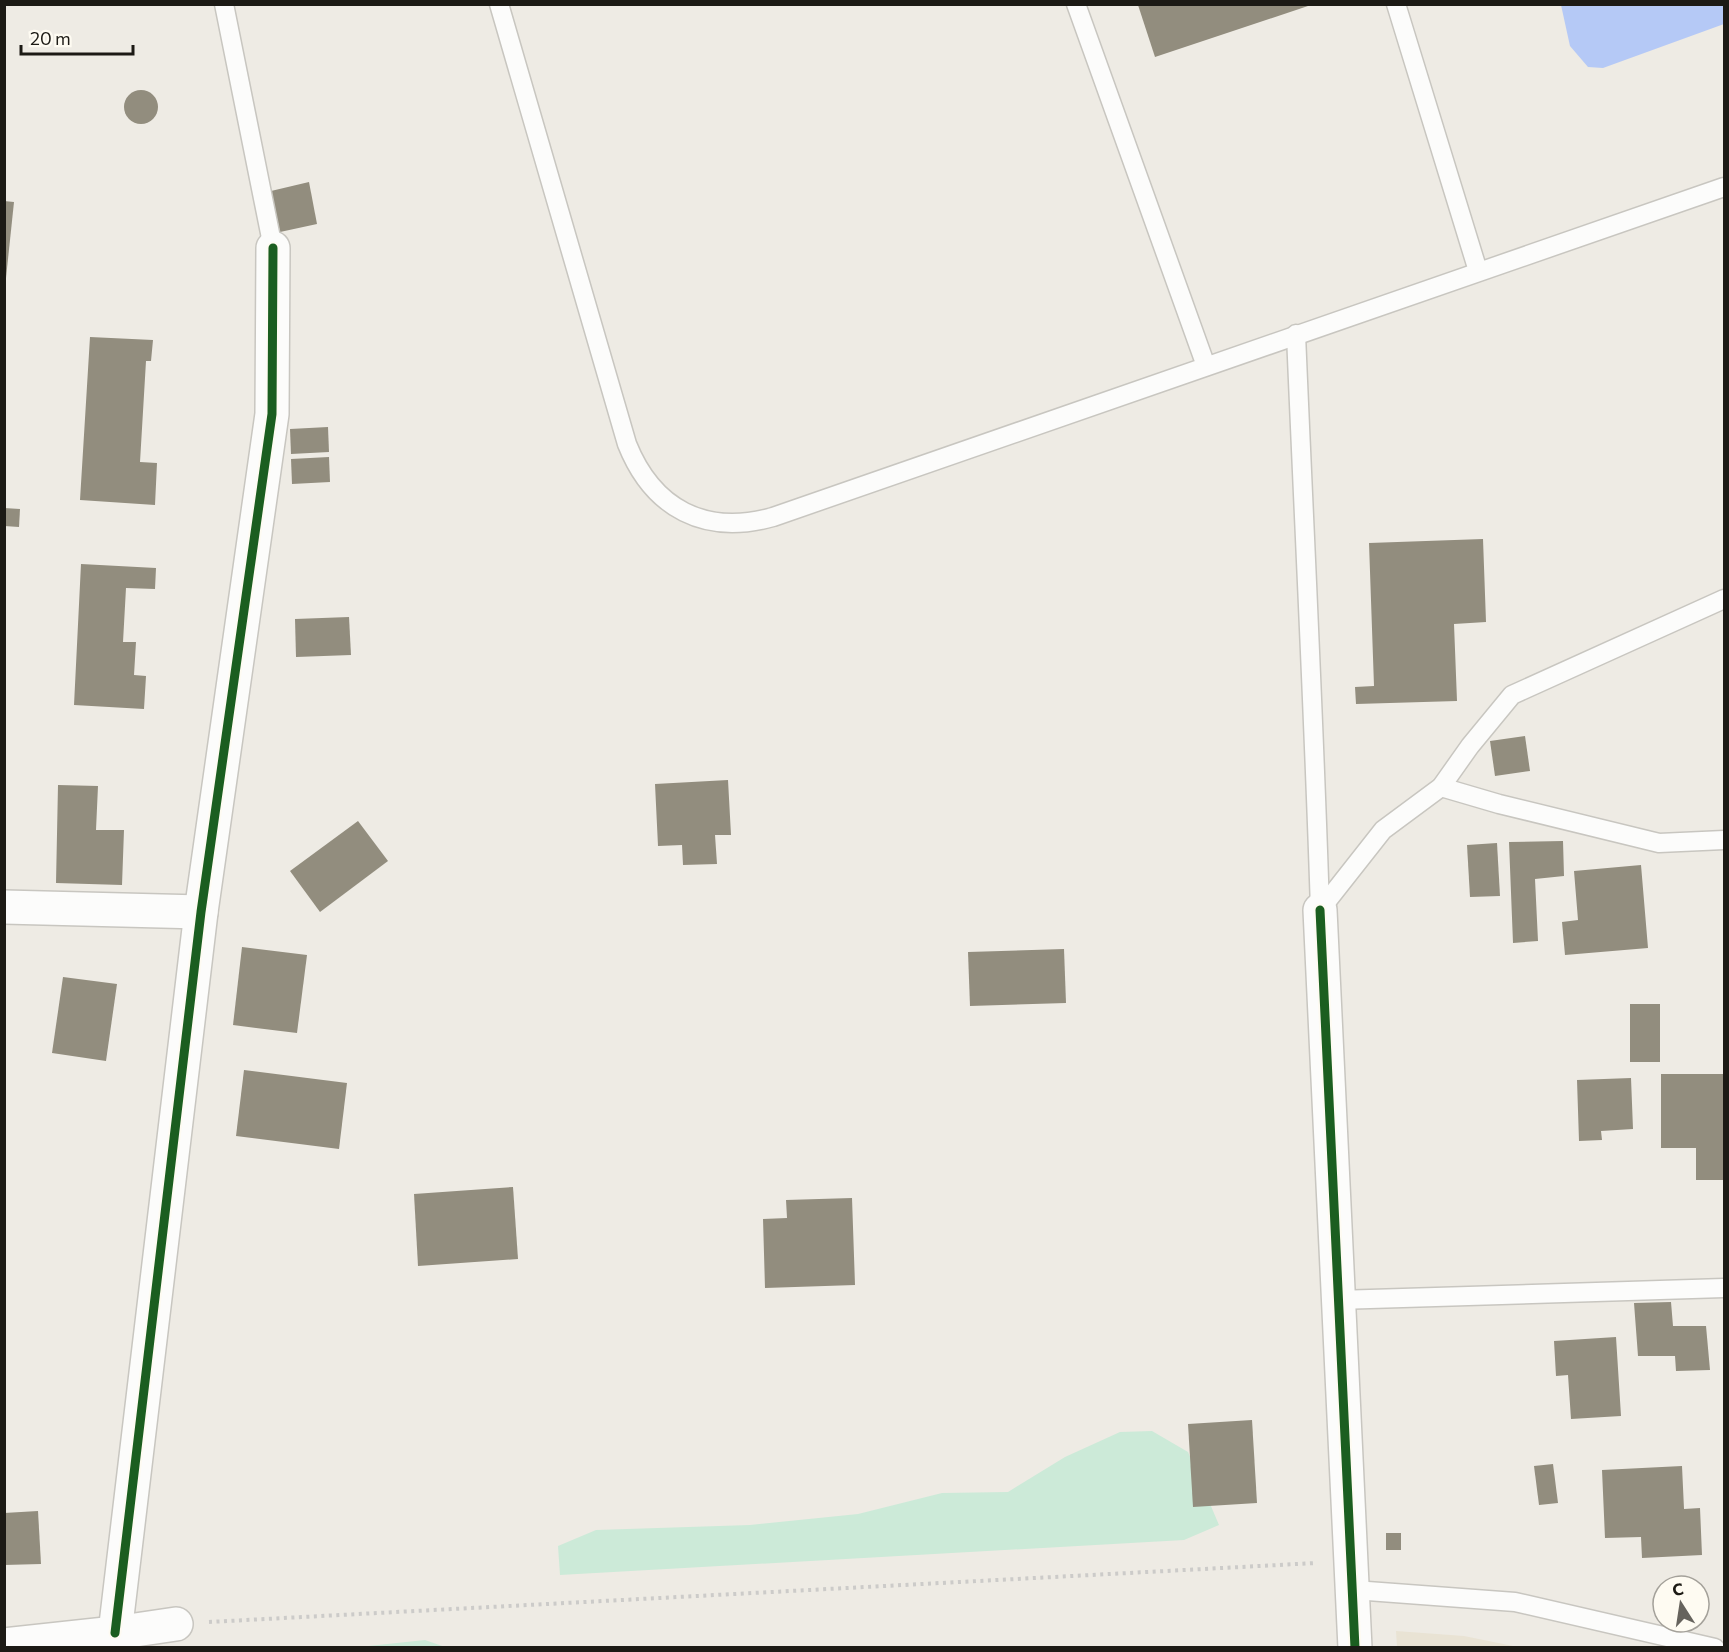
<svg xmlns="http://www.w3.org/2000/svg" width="1729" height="1652" font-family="Commissioner,sans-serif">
	<rect width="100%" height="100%" fill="#eeebe4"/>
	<!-- built -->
	<polygon fill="#e9e3d4" points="1396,1631 1464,1636 1518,1647 1397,1647"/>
	<!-- green -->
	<g fill="#ccead8">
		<polygon points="1152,1431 1188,1452 1219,1525 1184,1540 560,1575 558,1546 596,1530 750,1525 858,1514 942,1493 1008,1492 1065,1457 1120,1432"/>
		<polygon points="425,1640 445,1647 359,1647"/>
	</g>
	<!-- water -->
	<polygon fill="#b5c9f6" points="1561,5 1724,5 1724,24 1603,68 1588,67 1570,46"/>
	<!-- building -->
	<g fill="#928d7e">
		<polygon points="1138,5 1311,5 1155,57"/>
		<circle cx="141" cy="107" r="17"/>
		<polygon points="309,182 317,224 280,232 271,191"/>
		<polygon points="4,201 14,202 6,278 4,278"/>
		<polygon points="90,337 153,340 151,361 146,361 140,462 157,463 155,505 80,500"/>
		<polygon points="328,427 329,452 291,454 290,429"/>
		<polygon points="329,457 330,482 292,484 291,459"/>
		<polygon points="4,508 20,509 19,527 4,526"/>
		<polygon points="1483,539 1486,622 1454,624 1457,701 1356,704 1355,687 1374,686 1369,543"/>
		<polygon points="81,564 156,568 155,589 126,588 123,642 136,642 134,675 146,676 144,709 74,705"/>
		<polygon points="349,617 351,655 296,657 295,619"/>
		<polygon points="1525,736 1530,771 1495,776 1490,741"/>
		<polygon points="728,780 731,835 715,835 717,864 683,865 682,845 658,846 655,784"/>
		<polygon points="58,785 98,786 96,830 124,830 122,885 56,883"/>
		<polygon points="358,821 388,861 320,912 290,871"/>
		<polygon points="1563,841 1564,876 1535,879 1538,941 1513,943 1509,842"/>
		<polygon points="1497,843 1500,896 1470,897 1467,845"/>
		<polygon points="1641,865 1648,948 1565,955 1562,922 1578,920 1574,871"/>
		<polygon points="242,947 307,955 297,1033 233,1025"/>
		<polygon points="1064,949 1066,1003 970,1006 968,952"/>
		<polygon points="63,977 117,984 106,1061 52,1053"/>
		<rect x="1630" y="1004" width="30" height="58"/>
		<polygon points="244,1070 347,1083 339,1149 236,1136"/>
		<polygon points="1661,1074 1724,1074 1724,1180 1696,1180 1696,1148 1661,1148"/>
		<polygon points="1631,1078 1633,1129 1601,1131 1602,1140 1579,1141 1577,1080"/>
		<polygon points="513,1187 518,1259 418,1266 414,1194"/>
		<polygon points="852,1198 855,1285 765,1288 763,1219 787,1218 786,1200"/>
		<polygon points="1671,1302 1673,1326 1706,1326 1710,1370 1676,1371 1675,1356 1638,1356 1634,1303"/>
		<polygon points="1616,1337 1621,1416 1571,1419 1568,1375 1556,1376 1554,1341"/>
		<polygon points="1252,1420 1257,1503 1193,1507 1188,1424"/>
		<polygon points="1553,1464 1558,1503 1539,1505 1534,1466"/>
		<polygon points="1682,1466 1684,1509 1700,1508 1702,1555 1642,1558 1641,1537 1605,1538 1602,1470"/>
		<polygon points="38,1511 41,1564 4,1565 4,1513"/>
		<rect x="1386" y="1533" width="15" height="17"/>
	</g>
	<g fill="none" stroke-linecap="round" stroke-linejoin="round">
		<!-- lane casing -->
		<g stroke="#c8c6c0" stroke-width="21">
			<g id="lane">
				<polyline points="224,4 273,248"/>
				<path d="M499 4 627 444C653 509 705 536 773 517L1724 187"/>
				<polyline points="1076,4 1206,366"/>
				<polyline points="1396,4 1478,271"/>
				<path d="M1296 334C1304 526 1314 718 1320 910"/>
				<polyline points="1441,787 1499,804 1659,843 1724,840"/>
				<polyline points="1320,910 1383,830 1441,787 1470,746 1512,695 1724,599"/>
				<polyline points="1337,1300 1724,1288"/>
				<polyline points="1354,1590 1515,1602 1715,1648"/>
			</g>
		</g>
		<!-- street casing -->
		<g stroke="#c8c6c0" stroke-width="36">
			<g id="street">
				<polyline points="4,907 201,912"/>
				<polyline points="1320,910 1355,1648"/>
				<polyline points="115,1633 201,912 272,414 273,248"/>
				<polyline points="4,1645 115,1633 176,1624"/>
			</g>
		</g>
		<!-- path -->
		<polyline stroke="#cccbc9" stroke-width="4" stroke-dasharray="3 4.5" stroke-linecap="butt" points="209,1622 1316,1563"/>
		<!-- lane -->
		<use href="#lane" stroke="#fcfcfb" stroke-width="18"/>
		<!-- street -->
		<use href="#street" stroke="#fcfcfb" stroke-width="33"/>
		<!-- cycleway casing -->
		<g stroke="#fefbf2" stroke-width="13">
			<g id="cycleway">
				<polyline points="1320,910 1355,1648"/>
				<polyline points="115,1633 201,912 272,414 273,248"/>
			</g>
		</g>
		<!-- cycleway -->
		<use href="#cycleway" stroke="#1b5e20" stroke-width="9"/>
	</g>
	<!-- border -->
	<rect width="1729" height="1652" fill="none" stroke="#1c1a15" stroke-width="12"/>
	<!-- north arrow -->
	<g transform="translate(1681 1604) rotate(348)"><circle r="28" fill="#fefbf2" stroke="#a4a19a" stroke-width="1.5"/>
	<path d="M0-4.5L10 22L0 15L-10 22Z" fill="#66635d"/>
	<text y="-9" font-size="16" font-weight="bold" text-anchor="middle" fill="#1c1a15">С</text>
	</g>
	<!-- scale -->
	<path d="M21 45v9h112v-9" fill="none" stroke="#1c1a15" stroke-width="3"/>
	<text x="30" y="45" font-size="18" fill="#1c1a15" stroke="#fefbf2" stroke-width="4.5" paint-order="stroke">20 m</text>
</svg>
